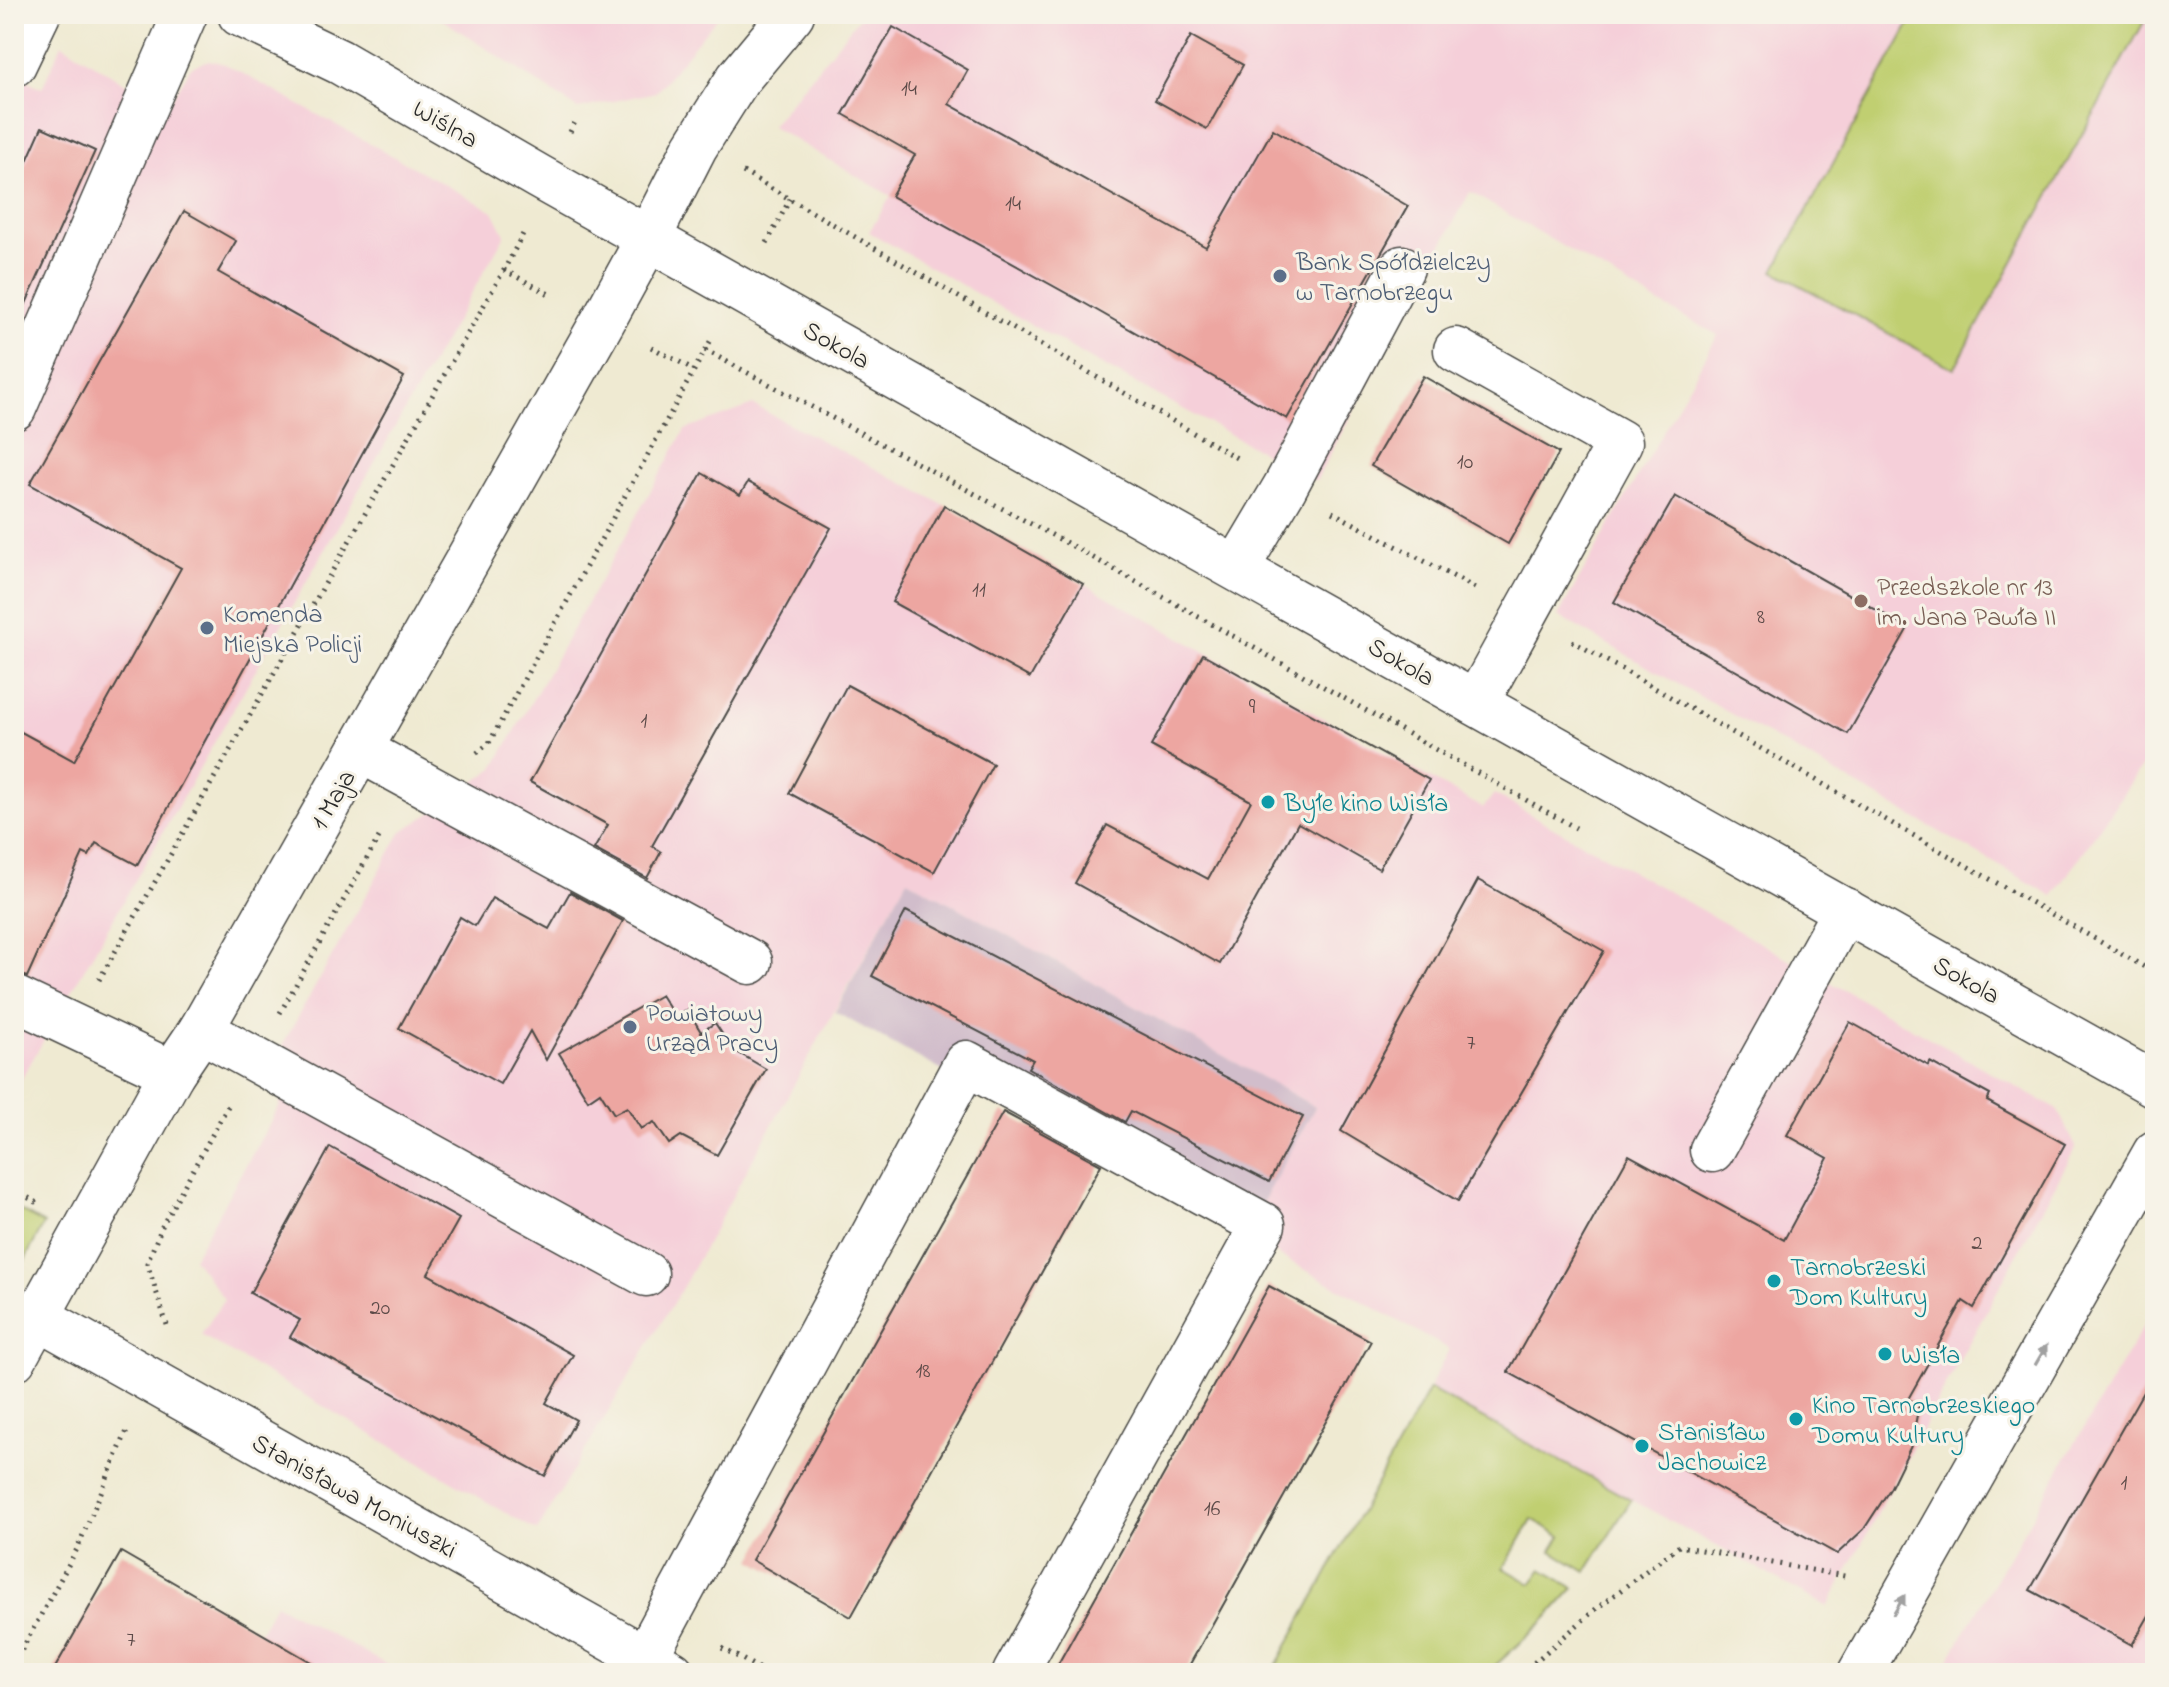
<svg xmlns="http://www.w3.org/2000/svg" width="2169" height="1687" font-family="'Indie Flower',sans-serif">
	<rect width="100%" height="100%" fill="#f7f3e8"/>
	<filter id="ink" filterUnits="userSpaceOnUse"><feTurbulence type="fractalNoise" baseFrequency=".0125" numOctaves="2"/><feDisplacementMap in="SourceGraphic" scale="16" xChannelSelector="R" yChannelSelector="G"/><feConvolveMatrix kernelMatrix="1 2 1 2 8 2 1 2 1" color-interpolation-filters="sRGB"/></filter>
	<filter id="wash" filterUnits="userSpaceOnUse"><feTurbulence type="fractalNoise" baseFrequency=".006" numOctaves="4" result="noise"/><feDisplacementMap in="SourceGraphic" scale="32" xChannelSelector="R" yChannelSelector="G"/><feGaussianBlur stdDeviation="1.8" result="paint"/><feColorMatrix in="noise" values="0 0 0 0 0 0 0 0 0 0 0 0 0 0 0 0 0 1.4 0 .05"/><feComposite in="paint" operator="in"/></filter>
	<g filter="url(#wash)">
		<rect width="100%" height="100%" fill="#efead2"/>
		<!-- built -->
		<g fill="#f5cfd9">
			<polygon points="434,14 720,14 656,92 578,109"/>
			<polygon points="868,14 2155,14 2155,747 2053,896 1558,616 1718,335 1662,305 1470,192 1316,481 1098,363 869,232 891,196 771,126 858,19"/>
			<polygon points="62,44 166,109 191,67 209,60 225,64 493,211 505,235 14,1092 14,74 42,88"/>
			<polygon points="753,405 928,496 1483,808 1494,794 2058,1110 2076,1147 1959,1361 1828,1607 1429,1389 1449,1349 1244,1236 1315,1107 907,879 685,1283 537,1531 201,1335 224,1299 193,1258 279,1107 290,1061 282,1046 402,831 435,811 494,768 685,430"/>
			<polygon points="2155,1306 2155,1673 1941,1673 1955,1649"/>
			<polygon points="275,1604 402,1673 238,1673"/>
		</g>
		<!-- industrial -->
		<polygon fill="#d1bdcb" points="907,879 1315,1107 1244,1236 835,1012"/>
		<!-- green -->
		<g fill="#c0cf71" stroke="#767d4e" stroke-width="2">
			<polygon points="1915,14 2130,14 2144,22 1954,369 1774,271"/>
			<polygon points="14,1207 44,1224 14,1280"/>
			<polygon points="1429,1389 1631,1500 1586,1572 1552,1551 1561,1536 1532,1519 1504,1568 1531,1584 1542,1569 1574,1588 1543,1622 1487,1673 1272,1673"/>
		</g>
		<g id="blocks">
			<!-- building -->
			<g fill="#eda6a1">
				<polygon points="893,27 968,70 949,104 1206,247 1273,129 1408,206 1287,419 1084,303 891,196 915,155 843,114"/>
				<polygon points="1191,36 1243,65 1207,129 1155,100"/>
				<polygon points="42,127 95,151 14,330 14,190"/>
				<polygon points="184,211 236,241 218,272 404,377 137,865 96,843 89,856 83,853 27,977 14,973 14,728 74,761 181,568 30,484"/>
				<polygon points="1423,376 1559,453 1508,544 1371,466"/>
				<polygon points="702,473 740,495 748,482 831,528 652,846 661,852 647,878 594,849 608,825 530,782"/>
				<polygon points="1675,496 1908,628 1848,734 1614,602"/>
				<polygon points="944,505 1083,584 1030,678 892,602"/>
				<polygon points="1203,654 1429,780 1379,869 1298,823 1220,964 1075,883 1107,825 1208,879 1251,801 1151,746"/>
				<polygon points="847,685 993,764 934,872 789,793"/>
				<polygon points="1478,880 1604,951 1458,1201 1341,1131"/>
				<polygon points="570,892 623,921 546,1060 530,1031 500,1084 399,1028 460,917 475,926 492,898 549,929"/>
				<polygon points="906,911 1303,1117 1269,1182 1131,1111 1125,1122 1028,1068 1033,1060 872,976"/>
				<polygon points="661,995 675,1017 688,1010 701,1032 715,1023 732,1049 766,1069 717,1155 681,1136 669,1144 654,1122 641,1129 627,1107 614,1114 600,1092 588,1100 559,1053"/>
				<polygon points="1850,1022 1929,1066 1930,1062 1990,1095 1987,1101 2065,1144 1974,1308 1963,1301 1908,1399 1919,1405 1911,1446 1890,1489 1864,1529 1837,1554 1508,1372 1629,1155 1784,1240 1828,1158 1787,1135"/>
				<polygon points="1003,1112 1101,1165 851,1617 752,1560"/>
				<polygon points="330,1147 459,1219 428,1274 573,1355 546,1403 576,1420 545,1476 290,1337 300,1320 250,1293"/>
				<polygon points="1269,1286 1371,1341 1185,1673 1053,1673"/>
				<polygon points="2155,1371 2155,1605 2132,1645 2030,1590"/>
				<polygon points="121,1552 330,1673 52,1673"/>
			</g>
		</g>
	</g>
	<g filter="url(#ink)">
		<use href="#blocks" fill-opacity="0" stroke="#484844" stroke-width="2"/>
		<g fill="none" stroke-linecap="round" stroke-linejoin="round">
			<!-- minor casing -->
			<g stroke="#484844" stroke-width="47">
				<g id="minor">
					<polyline points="240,14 340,62 539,177 2155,1085"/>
					<polyline points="14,64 38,14"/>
					<polyline points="1456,350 1620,442 1476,703"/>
					<polyline points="14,408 185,14"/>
					<polyline points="1237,568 1285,487 1402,268"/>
					<polyline points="360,750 750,962"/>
					<polyline points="14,998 172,1073"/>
					<polyline points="201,1030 646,1274"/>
					<polyline points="1712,1150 1845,910"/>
					<polyline points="38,1317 672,1673"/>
					<polyline points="14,1359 172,1073 201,1030 603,321 649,237 695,147 738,79 792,14"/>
					<polyline points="645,1658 966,1063 1263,1225 1015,1673"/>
					<polyline points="1860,1673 2155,1153"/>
				</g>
			</g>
			<!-- path -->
			<g stroke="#484844" stroke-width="5" stroke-dasharray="2 6" stroke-linecap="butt">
				<polyline points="570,132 576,120"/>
				<polyline points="743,172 1240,460"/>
				<polyline points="767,243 790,199"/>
				<polyline points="504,270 553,296"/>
				<polyline points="651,347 693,369"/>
				<polyline points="705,350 1065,542 1576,828"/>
				<polyline points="1332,512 1475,588"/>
				<polyline points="1572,641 2155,973"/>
				<polyline points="477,753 489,743 712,338"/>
				<polyline points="99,980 504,270 525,230"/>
				<polyline points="280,1013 379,837"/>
				<polyline points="14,1190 38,1203"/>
				<polyline points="167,1325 147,1263 163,1224 228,1106"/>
				<polyline points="722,1648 767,1673"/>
				<polyline points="14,1664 77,1549 127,1431"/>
				<polyline points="1522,1673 1597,1608 1679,1546 1850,1577"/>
			</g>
			<!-- minor -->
			<use href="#minor" stroke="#fff" stroke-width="44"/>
		</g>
		<!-- one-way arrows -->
		<defs><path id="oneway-solid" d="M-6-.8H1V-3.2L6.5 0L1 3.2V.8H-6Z" transform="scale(2)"/></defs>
		<g fill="#a0a0a0">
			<use href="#oneway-solid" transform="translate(2041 1355) rotate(-60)"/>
			<use href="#oneway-solid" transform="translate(1899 1605) rotate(-60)"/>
		</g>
	</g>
	<!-- markers -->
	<g fill="#5c6f8a" stroke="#f7f3e8" stroke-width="3">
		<circle cx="1280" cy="276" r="8"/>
		<circle cx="207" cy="628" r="8"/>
		<circle cx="630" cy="1027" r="8"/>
	</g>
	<circle fill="#8d6e63" stroke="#f7f3e8" stroke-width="3" cx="1861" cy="601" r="8"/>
	<g fill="#0f9aa8" stroke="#f7f3e8" stroke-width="3">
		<circle cx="1268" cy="802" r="8"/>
		<circle cx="1774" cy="1281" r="8"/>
		<circle cx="1885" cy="1354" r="8"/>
		<circle cx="1796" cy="1419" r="8"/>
		<circle cx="1642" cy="1446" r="8"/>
	</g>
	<g text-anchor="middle" stroke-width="6" stroke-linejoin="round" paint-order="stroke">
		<!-- number labels -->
		<g font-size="22" fill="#5c4a48">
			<text x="909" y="95">14</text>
			<text x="1013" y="210">14</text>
			<text x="1465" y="468">10</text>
			<text x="979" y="596">11</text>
			<text x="1761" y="623">8</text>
			<text x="1252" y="713">9</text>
			<text x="644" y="727">1</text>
			<text x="1471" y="1049">7</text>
			<text x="1977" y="1249">2</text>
			<text x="380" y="1314">20</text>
			<text x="923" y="1377">18</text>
			<text x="2124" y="1489">1</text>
			<text x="1212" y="1515">16</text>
			<text x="131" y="1646">7</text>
		</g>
		<!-- street labels -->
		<g font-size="26" fill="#2b2b2b" stroke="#f7f3e8">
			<text transform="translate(446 123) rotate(30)" y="9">Wiślna</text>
			<text transform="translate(837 344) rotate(29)" y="9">Sokola</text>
			<text transform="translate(1402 661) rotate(30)" y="9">Sokola</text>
			<text transform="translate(332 799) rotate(-60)" y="9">1 Maja</text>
			<text transform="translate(1967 979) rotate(29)" y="9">Sokola</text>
			<text transform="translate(355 1495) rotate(29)" y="9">Stanisława Moniuszki</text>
		</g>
		<!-- service labels -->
		<g font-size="26" fill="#4e5e75" stroke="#f7f3e8" text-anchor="start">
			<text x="1296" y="270">Bank Spółdzielczy<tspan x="1296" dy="30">w Tarnobrzegu</tspan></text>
			<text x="223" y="622">Komenda<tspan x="223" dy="30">Miejska Policji</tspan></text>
			<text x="646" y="1021">Powiatowy<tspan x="646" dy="30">Urząd Pracy</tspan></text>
		</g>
		<!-- education labels -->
		<g font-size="26" fill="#785e54" stroke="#f7f3e8" text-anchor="start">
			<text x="1877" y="595">Przedszkole nr 13<tspan x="1877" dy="30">im. Jana Pawła II</tspan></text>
		</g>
		<!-- culture labels -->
		<g font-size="26" fill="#0d838f" stroke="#f7f3e8" text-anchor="start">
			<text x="1284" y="811">Byłe kino Wisła</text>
			<text x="1790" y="1275">Tarnobrzeski<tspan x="1790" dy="30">Dom Kultury</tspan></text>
			<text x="1901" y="1363">Wisła</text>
			<text x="1812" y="1413">Kino Tarnobrzeskiego<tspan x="1812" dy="30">Domu Kultury</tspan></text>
			<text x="1658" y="1440">Stanisław<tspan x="1658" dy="30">Jachowicz</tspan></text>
		</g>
	</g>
	<!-- margin -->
	<rect width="2169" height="1687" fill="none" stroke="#f7f3e8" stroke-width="48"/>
</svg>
